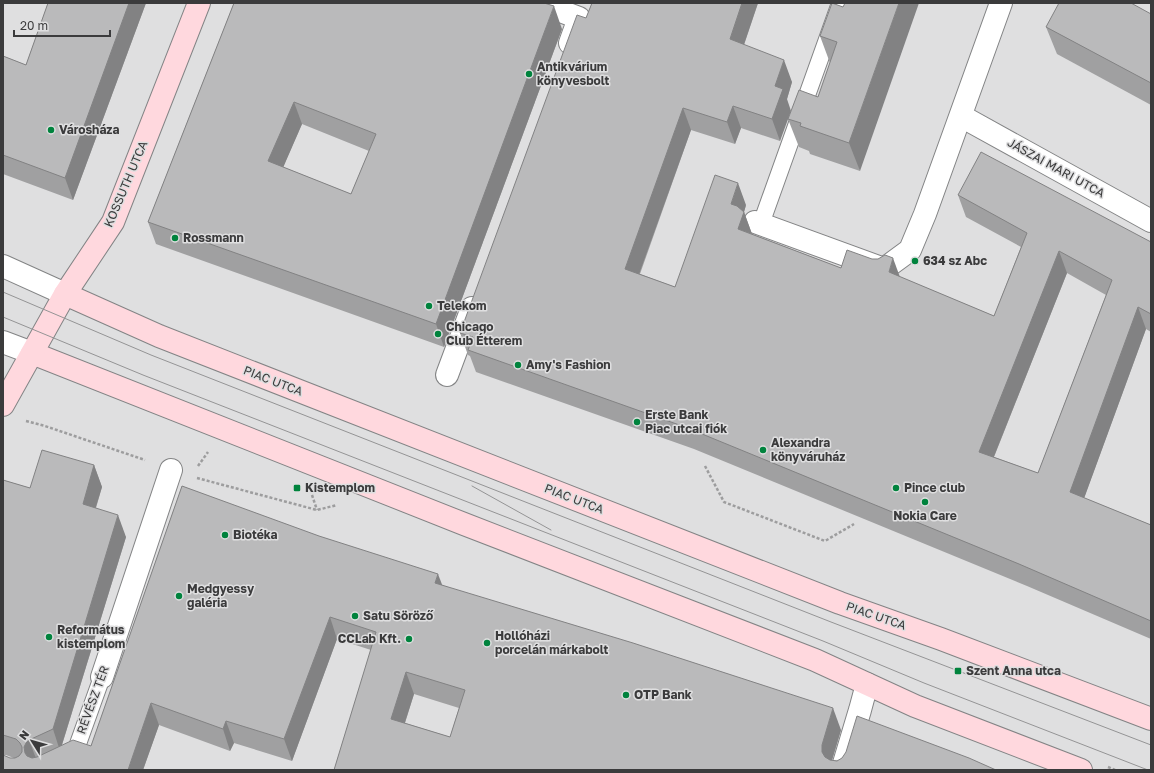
<svg xmlns="http://www.w3.org/2000/svg" width="1154" height="773" font-family="'Golos Text',sans-serif">
	<rect width="100%" height="100%" fill="#dfdfe0"/>
	<g fill="none" stroke-linecap="round" stroke-linejoin="round">
		<!-- lane casing -->
		<g stroke="#838485" stroke-width="18">
			<g id="lane">
				<polyline points="761,224 840,3"/>
				<polyline points="41,770 74,755 102,677"/>
			</g>
		</g>
		<!-- street casing -->
		<g stroke="#838485" stroke-width="24">
			<g id="street">
				<polyline points="539,3 579,18 570,43"/>
				<polyline points="961,116 1151,221"/>
				<polyline points="755,222 884,269 910,250 925,214 1001,3"/>
				<polyline points="3,266 65,294"/>
				<polyline points="3,342 32,353"/>
				<polyline points="447,375 472,308"/>
				<polyline points="102,677 171,470"/>
				<polyline points="842,770 860,710 867,684"/>
			</g>
		</g>
		<!-- secondary casing -->
		<g stroke="#838485" stroke-width="24">
			<g id="secondary">
				<polyline points="65,294 159,336 840,603 941,639 1151,719"/>
				<polyline points="32,353 464,524 815,660 915,706 1081,770"/>
				<polyline points="3,405 65,294 113,222 199,3"/>
			</g>
		</g>
		<!-- path -->
		<g stroke="#9d9d9e" stroke-width="2.5" stroke-dasharray="3 2" stroke-linecap="butt">
			<polyline points="26,421 45,426 145,460"/>
			<polyline points="198,466 208,452"/>
			<polyline points="705,466 724,502 825,541 854,524"/>
			<polyline points="197,478 317,510 337,505"/>
			<polyline points="312,495 317,510"/>
			<polyline points="1108,767 1115,770"/>
		</g>
		<!-- lane -->
		<use href="#lane" stroke="#fff" stroke-width="16"/>
		<!-- street -->
		<use href="#street" stroke="#fff" stroke-width="22"/>
		<!-- secondary -->
		<use href="#secondary" stroke="#ffd8de" stroke-width="22"/>
		<!-- tram -->
		<g stroke="#949495" stroke-width="1">
			<polyline points="3,292 151,355 831,622 1151,745"/>
			<polyline points="3,317 143,375 823,641 924,683 1148,770"/>
			<polyline points="472,486 551,530"/>
		</g>
	</g>
	<!-- wall -->
	<g fill="#a0a0a1" fill-rule="evenodd">
		<polygon points="48,3 146,3 73,200 3,174 3,56 26,65"/>
		<path d="M234 3 562 29 444 347 156 244 148 222ZM302 124 369 151 351 194 283 167Z"/>
		<path d="M592 3H758L744 45 792 82 787 99 780 141 741 128 735 144 691 130 640 274 675 287 746 205 744 212 752 234 841 268 900 277 994 316 1021 247 966 217 958 195 1151 242V332L1146 329 1084 498 1151 525V639L1027 586 694 449 476 372 470 356 468 355 460 333ZM1067 273 1106 295 1038 473 994 457Z"/>
		<polygon points="832,3 860,171 810,154 809,151 799,147 788,119 818,97 830,63 820,36"/>
		<polygon points="1151,14 1151,105 1057,54 1046,27"/>
		<path d="M94 465 102 487 96 508 126 537 62 745 91 746 182 486 442 585 841 730 832 760 969 758 334 770 371 650 337 639 292 761 234 743 230 751 159 725 143 770H3L10 758H14L6 755H3V480L30 488ZM414 694 459 708 450 737 405 723Z"/>
	</g>
	<!-- shaded-wall -->
	<g fill="#828283">
		<polygon points="129,3 146,3 73,200 65,178"/>
		<polygon points="742,3 758,3 738,62 730,39"/>
		<polygon points="899,3 919,3 860,171 849,143"/>
		<polygon points="554,6 562,29 444,347 436,324"/>
		<polygon points="784,60 792,82 787,99 791,111 780,141 772,119 775,86"/>
		<polygon points="294,102 302,124 276,184 268,161"/>
		<polygon points="733,106 741,128 735,144 727,122"/>
		<polygon points="683,108 691,130 633,291 625,269"/>
		<polygon points="738,183 746,205 744,212 752,234 738,229 731,204"/>
		<polygon points="1059,251 1067,273 987,474 979,452"/>
		<polygon points="893,258 901,280 889,272"/>
		<polygon points="1138,307 1146,329 1078,515 1070,492"/>
		<polygon points="94,465 102,487 90,526 83,504"/>
		<polygon points="118,515 126,537 60,751 53,729"/>
		<polygon points="438,574 446,595 435,583"/>
		<polygon points="330,617 337,639 292,761 284,739"/>
		<polygon points="406,672 414,694 399,741 391,719"/>
		<polygon points="151,703 159,725 143,770 128,770"/>
		<polygon points="833,708 841,730 830,767 822,752 822,745"/>
		<polygon points="226,721 234,743 230,751 223,729"/>
		<polygon points="29,740 37,761 34,764 25,753 24,747 26,743"/>
	</g>
	<!-- building -->
	<g fill="#bababb" stroke="#828283" fill-rule="evenodd">
		<polygon points="48,3 129,3 65,178 3,155 3,56 26,65"/>
		<path d="M234 3H544L554 6 436 324 148 222ZM294 102 376 134 351 194 268 161Z"/>
		<path d="M592 3H742L730 39 784 60 775 86 783 89 772 119 733 106 727 122 683 108 625 269 675 287 715 175 738 183 731 204 737 206 744 212 738 229 841 268 847 250 872 259H878L885 255 893 258 889 272 994 316 1027 233 958 195 981 152 1151 242V314L1138 307 1070 492 1151 525V621L1019 564 685 427 468 350 473 337 460 333 577 15 586 18ZM1059 251 1112 280 1038 473 979 452Z"/>
		<polygon points="832,3 843,7 845,3 899,3 849,143 800,126 801,123 788,119 799,90 818,97 837,42 820,36"/>
		<polygon points="1059,3 1131,3 1151,14 1151,83 1046,27"/>
		<path d="M42 450 94 465 83 504 118 515 53 729 29 740 26 743 24 747 25 753 27 756 32 758 37 757 73 740 91 746 182 486 319 536 438 574 435 583 633 643 833 708 822 745V752L825 757 830 760 837 761 842 758 846 752 857 716 969 758 996 770H334L376 632 330 617 284 739 226 721 223 729 151 703 128 770H3V755L10 758H15L19 756 22 752V747L20 743 16 739 3 735V480L30 488ZM406 672 465 690 450 737 391 719Z"/>
	</g>
	<!-- markers -->
	<g fill="#00833d" stroke="#dfdfe0" stroke-width="1.5">
		<circle cx="529" cy="74" r="4"/>
		<circle cx="51" cy="130" r="4"/>
		<circle cx="175" cy="238" r="4"/>
		<circle cx="915" cy="261" r="4"/>
		<circle cx="429" cy="306" r="4"/>
		<circle cx="438" cy="334" r="4"/>
		<circle cx="518" cy="365" r="4"/>
		<circle cx="637" cy="422" r="4"/>
		<circle cx="763" cy="450" r="4"/>
		<rect x="293" y="484" width="8" height="8" rx="2"/>
		<circle cx="896" cy="488" r="4"/>
		<circle cx="925" cy="502" r="4"/>
		<circle cx="225" cy="535" r="4"/>
		<circle cx="179" cy="596" r="4"/>
		<circle cx="355" cy="616" r="4"/>
		<circle cx="49" cy="637" r="4"/>
		<circle cx="409" cy="639" r="4"/>
		<circle cx="487" cy="643" r="4"/>
		<rect x="954" y="667" width="8" height="8" rx="2"/>
		<circle cx="626" cy="695" r="4"/>
	</g>
	<g text-anchor="middle" stroke-width="3" stroke-linejoin="round" paint-order="stroke">
		<!-- poi labels -->
		<g font-size="12" font-weight="bold" fill="#3b3b3c" stroke="#dfdfe0" text-anchor="start">
			<text x="537" y="71">Antikvárium<tspan x="537" dy="14">könyvesbolt</tspan></text>
			<text x="59" y="134">Városháza</text>
			<text x="183" y="242">Rossmann</text>
			<text x="923" y="265">634 sz Abc</text>
			<text x="437" y="310">Telekom</text>
			<text x="446" y="331">Chicago<tspan x="446" dy="14">Club Étterem</tspan></text>
			<text x="526" y="369">Amy's Fashion</text>
			<text x="645" y="419">Erste Bank<tspan x="645" dy="14">Piac utcai fiók</tspan></text>
			<text x="771" y="447">Alexandra<tspan x="771" dy="14">könyváruház</tspan></text>
			<text x="305" y="492">Kistemplom</text>
			<text x="904" y="492">Pince club</text>
			<text x="925" y="520" text-anchor="middle">Nokia Care</text>
			<text x="233" y="539">Biotéka</text>
			<text x="187" y="593">Medgyessy<tspan x="187" dy="14">galéria</tspan></text>
			<text x="363" y="620">Satu Söröző</text>
			<text x="57" y="634">Református<tspan x="57" dy="14">kistemplom</tspan></text>
			<text x="495" y="640">Hollóházi<tspan x="495" dy="14">porcelán márkabolt</tspan></text>
			<text x="401" y="643" text-anchor="end">CCLab Kft.</text>
			<text x="966" y="675">Szent Anna utca</text>
			<text x="634" y="699">OTP Bank</text>
		</g>
		<!-- street labels -->
		<g font-size="12" fill="#3b3b3c" stroke="#dfdfe0">
			<text transform="translate(1056 168) rotate(29)" y="4">JÁSZAI MARI UTCA</text>
			<text transform="translate(126 184) rotate(-67)" y="4">KOSSUTH UTCA</text>
			<text transform="translate(273 381) rotate(21)" y="4">PIAC UTCA</text>
			<text transform="translate(574 499) rotate(21)" y="4">PIAC UTCA</text>
			<text transform="translate(876 616) rotate(19)" y="4">PIAC UTCA</text>
			<text transform="translate(93 700) rotate(-70)" y="4">RÉVÉSZ TÉR</text>
		</g>
	</g>
	<!-- border -->
	<rect width="1154" height="773" fill="none" stroke="#3b3b3c" stroke-width="8"/>
	<!-- north arrow -->
	<g transform="translate(32 741) rotate(307)" stroke="#dfdfe0" stroke-width="3" paint-order="stroke">
	<path d="M0-3L7 15L0 10L-7 15Z" fill="#3b3b3c"/>
	<text y="-6" font-size="11" font-weight="bold" text-anchor="middle" fill="#3b3b3c">N</text>
	</g>
	<!-- scale -->
	<path d="M14 30v6h96v-6" fill="none" stroke="#3b3b3c" stroke-width="2"/>
	<text x="20" y="30" font-size="12" fill="#3b3b3c" stroke="#dfdfe0" stroke-width="3" paint-order="stroke">20 m</text>
</svg>
